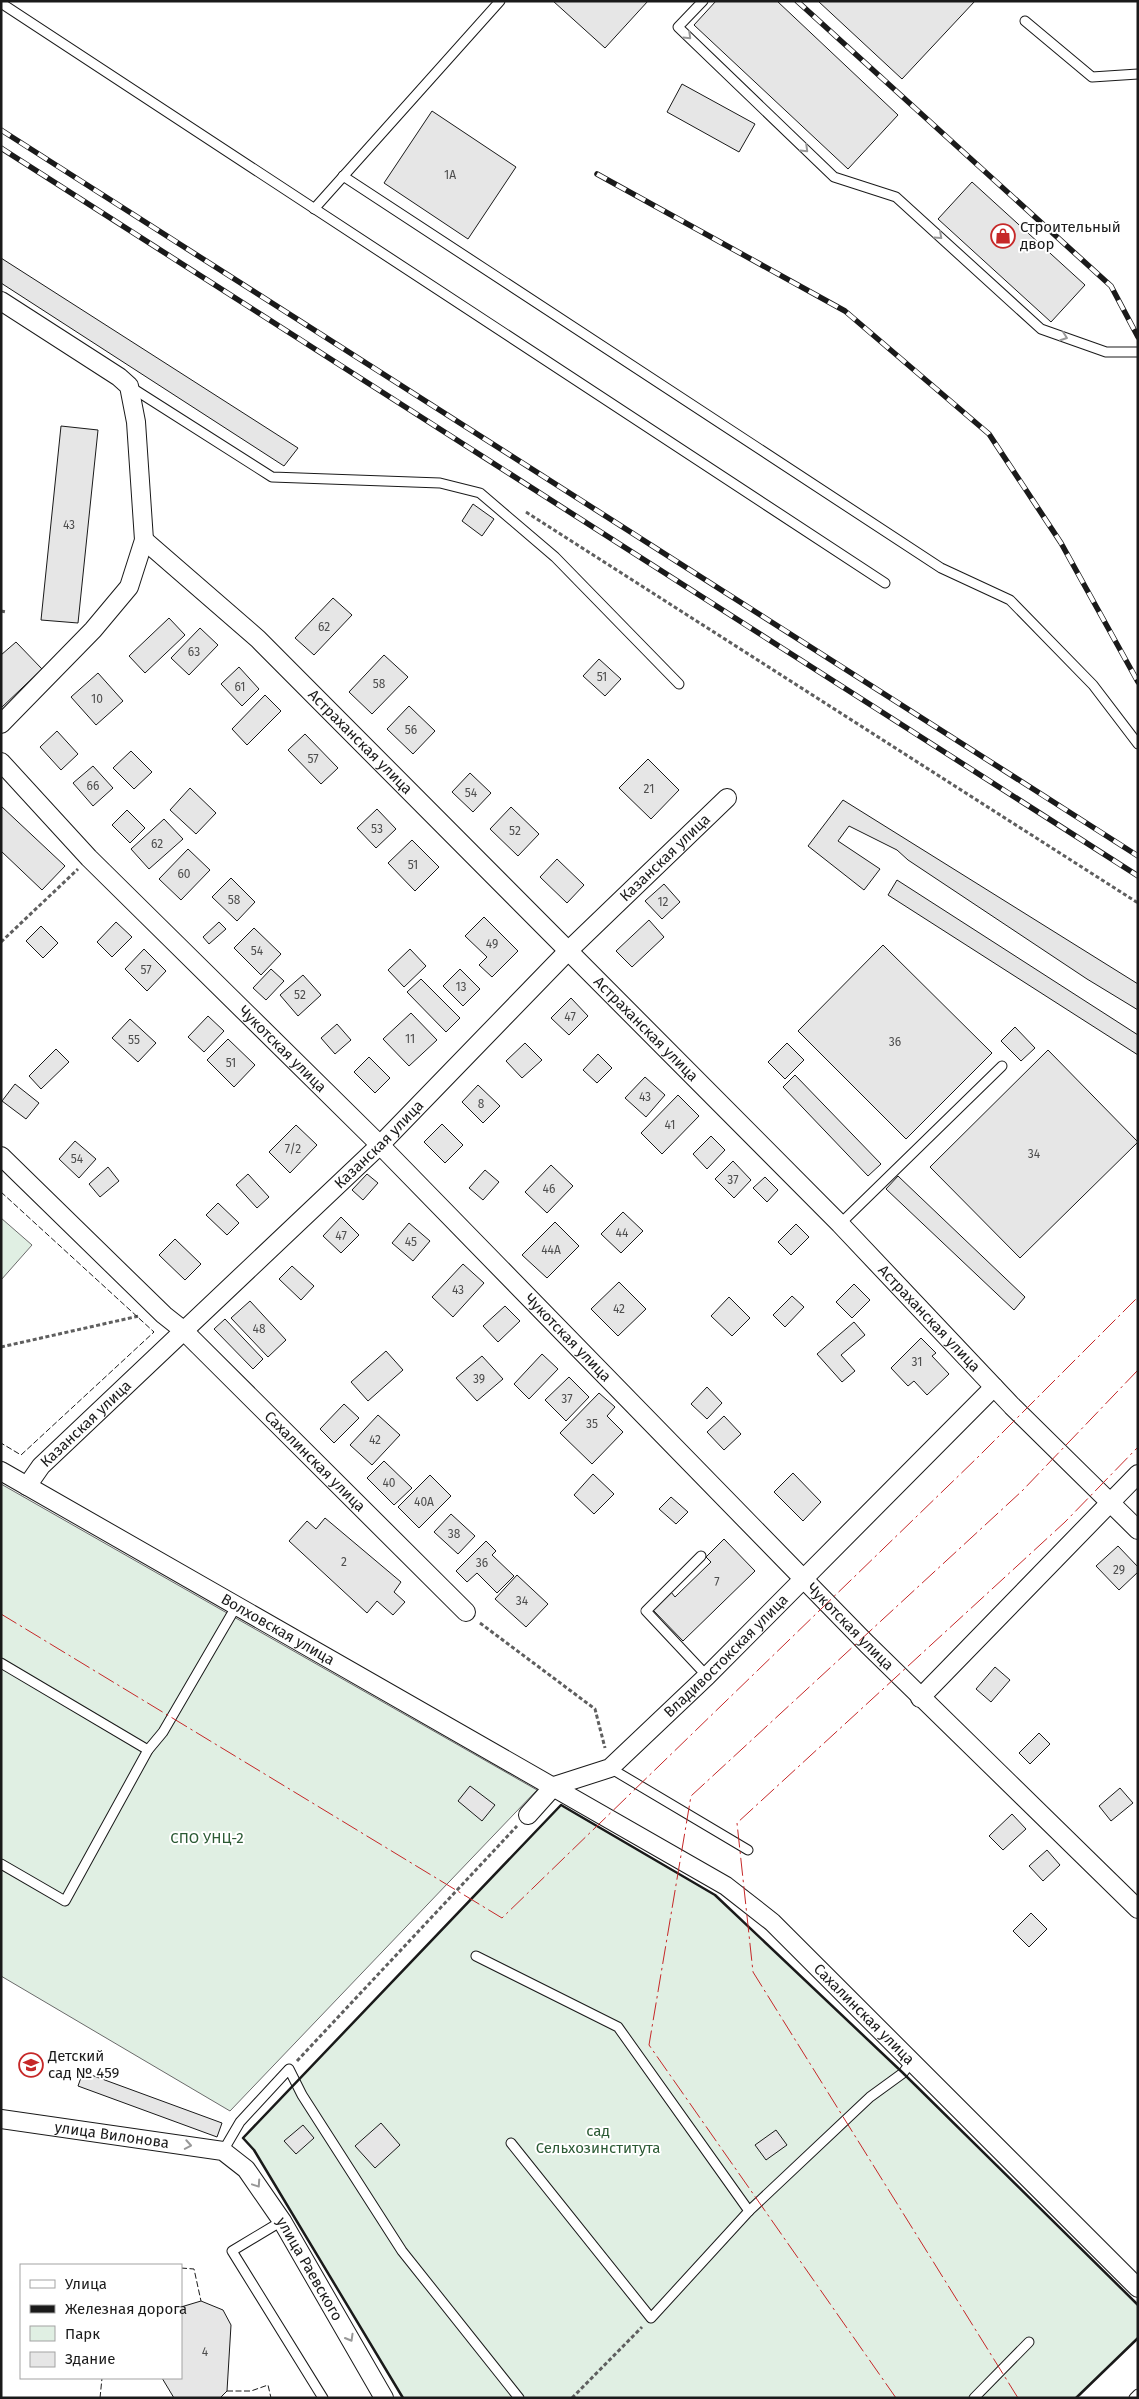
<svg xmlns="http://www.w3.org/2000/svg" width="1139" height="2399" font-family="'Fira Sans',sans-serif">
	<rect width="100%" height="100%" fill="#fff"/>
	<!-- green -->
	<g fill="#e0efe3" stroke="#6a6a6a">
		<polygon points="1,1218 32,1245 1,1280"/>
		<polygon points="1,1484 537,1790 230,2111 1,1976"/>
		<polygon points="561,1805 715,1895 903,2073 1138,2305 1138,2338 1076,2398 403,2398 254,2150 243,2138"/>
	</g>
	<!-- building -->
	<g fill="#e6e6e6" stroke="#1a1a1a">
		<polygon points="553,1 648,1 605,48"/>
		<polygon points="716,1 777,1 898,115 848,169 694,25"/>
		<polygon points="818,1 975,1 902,79"/>
		<polygon points="682,84 755,124 739,152 667,112"/>
		<polygon points="432,111 516,167 468,239 384,183"/>
		<polygon points="972,182 1085,285 1051,322 938,219"/>
		<polygon points="1,258 298,448 284,466 1,283"/>
		<polygon points="61,426 98,430 78,623 41,620"/>
		<polygon points="473,504 494,519 482,536 462,521"/>
		<polygon points="333,598 352,615 314,655 295,638"/>
		<polygon points="169,618 185,635 145,673 129,656"/>
		<polygon points="200,628 218,645 189,675 171,658"/>
		<polygon points="16,642 42,669 1,708 1,655"/>
		<polygon points="384,655 408,677 372,714 349,692"/>
		<polygon points="599,659 621,679 605,696 583,676"/>
		<polygon points="239,667 259,689 242,706 221,684"/>
		<polygon points="98,673 123,701 96,725 71,697"/>
		<polygon points="265,695 281,711 247,745 232,729"/>
		<polygon points="409,706 435,731 413,754 387,729"/>
		<polygon points="57,731 78,754 61,770 40,747"/>
		<polygon points="305,734 338,768 321,784 288,750"/>
		<polygon points="131,751 152,772 134,789 113,768"/>
		<polygon points="648,759 679,790 651,819 619,788"/>
		<polygon points="93,766 113,788 93,806 73,783"/>
		<polygon points="470,773 491,793 473,812 452,792"/>
		<polygon points="190,788 216,813 196,834 170,810"/>
		<polygon points="843,800 1138,984 1138,1010 1087,979 908,860 897,850 849,826 838,841 880,869 864,890 808,846"/>
		<polygon points="1,806 65,866 42,890 1,851"/>
		<polygon points="511,807 539,834 518,856 490,829"/>
		<polygon points="377,809 396,829 376,848 357,828"/>
		<polygon points="127,810 145,828 130,843 112,825"/>
		<polygon points="164,819 183,839 149,869 131,849"/>
		<polygon points="412,840 439,867 415,891 388,863"/>
		<polygon points="188,849 210,870 181,900 159,879"/>
		<polygon points="557,859 584,885 567,903 540,877"/>
		<polygon points="231,878 255,902 237,921 212,897"/>
		<polygon points="897,880 1138,1035 1138,1055 888,895"/>
		<polygon points="664,884 680,902 662,919 645,901"/>
		<polygon points="484,917 518,951 492,977 479,965 487,957 465,936"/>
		<polygon points="649,920 664,937 632,967 616,951"/>
		<polygon points="116,922 132,937 112,957 97,942"/>
		<polygon points="219,922 226,929 209,944 203,937"/>
		<polygon points="41,926 58,943 43,958 26,941"/>
		<polygon points="254,928 281,954 261,975 234,948"/>
		<polygon points="883,945 992,1053 906,1139 798,1031"/>
		<polygon points="144,949 166,971 147,991 125,969"/>
		<polygon points="410,949 426,966 404,987 388,970"/>
		<polygon points="271,969 284,981 266,1000 253,988"/>
		<polygon points="460,969 480,989 463,1006 443,986"/>
		<polygon points="303,975 321,995 298,1016 280,995"/>
		<polygon points="421,979 460,1018 446,1032 407,992"/>
		<polygon points="571,998 588,1016 569,1035 551,1018"/>
		<polygon points="411,1013 437,1040 409,1066 383,1039"/>
		<polygon points="208,1016 224,1031 204,1052 188,1037"/>
		<polygon points="130,1019 156,1043 138,1062 112,1038"/>
		<polygon points="337,1024 351,1040 335,1054 321,1038"/>
		<polygon points="1015,1027 1035,1048 1021,1061 1001,1041"/>
		<polygon points="228,1039 255,1065 234,1087 207,1060"/>
		<polygon points="525,1043 542,1060 522,1078 506,1061"/>
		<polygon points="787,1043 804,1060 785,1079 768,1062"/>
		<polygon points="56,1049 69,1062 41,1089 29,1076"/>
		<polygon points="1048,1050 1138,1142 1020,1258 930,1167"/>
		<polygon points="598,1054 612,1068 597,1083 583,1070"/>
		<polygon points="369,1057 390,1078 375,1093 354,1072"/>
		<polygon points="795,1075 881,1164 868,1176 783,1087"/>
		<polygon points="645,1077 665,1095 646,1117 625,1098"/>
		<polygon points="15,1084 39,1103 26,1119 2,1101"/>
		<polygon points="478,1085 500,1106 483,1123 462,1102"/>
		<polygon points="678,1095 699,1116 662,1154 641,1133"/>
		<polygon points="442,1124 463,1145 445,1163 424,1142"/>
		<polygon points="296,1125 317,1145 290,1173 269,1152"/>
		<polygon points="711,1136 725,1150 707,1169 693,1154"/>
		<polygon points="75,1141 96,1159 79,1178 59,1159"/>
		<polygon points="733,1161 751,1180 734,1198 715,1179"/>
		<polygon points="551,1165 573,1186 547,1213 525,1192"/>
		<polygon points="108,1167 119,1181 100,1197 89,1184"/>
		<polygon points="485,1170 499,1182 483,1200 469,1188"/>
		<polygon points="248,1174 269,1197 257,1208 236,1185"/>
		<polygon points="367,1174 378,1183 363,1200 352,1190"/>
		<polygon points="898,1176 1025,1297 1014,1310 886,1189"/>
		<polygon points="765,1177 778,1190 767,1202 753,1188"/>
		<polygon points="218,1203 239,1223 227,1235 206,1215"/>
		<polygon points="623,1212 643,1231 621,1253 601,1234"/>
		<polygon points="341,1217 359,1235 341,1253 323,1236"/>
		<polygon points="555,1222 579,1246 547,1278 522,1255"/>
		<polygon points="409,1223 430,1241 413,1261 392,1243"/>
		<polygon points="796,1224 809,1237 791,1255 778,1242"/>
		<polygon points="175,1239 201,1264 185,1280 159,1255"/>
		<polygon points="463,1264 484,1283 453,1317 432,1297"/>
		<polygon points="292,1266 314,1286 301,1300 279,1279"/>
		<polygon points="619,1282 646,1309 618,1336 591,1309"/>
		<polygon points="854,1284 870,1300 852,1318 836,1302"/>
		<polygon points="792,1296 804,1307 785,1327 773,1315"/>
		<polygon points="729,1297 750,1318 732,1336 711,1316"/>
		<polygon points="250,1301 286,1340 268,1357 231,1318"/>
		<polygon points="505,1306 520,1321 498,1342 483,1326"/>
		<polygon points="225,1319 263,1359 253,1369 214,1329"/>
		<polygon points="854,1322 865,1335 841,1355 855,1371 842,1382 817,1354"/>
		<polygon points="921,1338 936,1353 932,1356 949,1374 927,1395 914,1381 908,1386 891,1368"/>
		<polygon points="386,1351 403,1370 368,1401 351,1382"/>
		<polygon points="542,1354 558,1369 529,1399 514,1384"/>
		<polygon points="482,1356 503,1379 477,1401 456,1378"/>
		<polygon points="569,1377 589,1397 566,1421 545,1400"/>
		<polygon points="707,1387 722,1403 707,1419 691,1404"/>
		<polygon points="599,1393 615,1407 607,1416 623,1432 592,1464 560,1433"/>
		<polygon points="344,1404 359,1418 334,1443 320,1429"/>
		<polygon points="378,1415 400,1435 372,1465 350,1445"/>
		<polygon points="724,1416 741,1434 724,1450 707,1432"/>
		<polygon points="384,1461 412,1488 394,1505 367,1478"/>
		<polygon points="793,1473 821,1502 803,1521 774,1492"/>
		<polygon points="593,1474 614,1494 594,1514 574,1495"/>
		<polygon points="430,1475 451,1496 419,1528 398,1507"/>
		<polygon points="671,1497 688,1512 676,1524 659,1509"/>
		<polygon points="451,1514 475,1536 458,1554 434,1532"/>
		<polygon points="325,1518 401,1582 394,1592 405,1602 393,1615 377,1601 367,1613 289,1541 307,1521 316,1529"/>
		<polygon points="724,1539 755,1571 683,1641 653,1610 671,1592 675,1597 711,1562 706,1557"/>
		<polygon points="486,1541 496,1551 492,1555 514,1576 497,1593 477,1573 467,1582 456,1571"/>
		<polygon points="1118,1546 1138,1567 1138,1572 1119,1590 1096,1566"/>
		<polygon points="517,1575 548,1604 526,1627 495,1599"/>
		<polygon points="995,1667 1010,1680 991,1702 976,1689"/>
		<polygon points="1039,1733 1050,1744 1030,1764 1019,1753"/>
		<polygon points="470,1786 495,1805 482,1821 458,1801"/>
		<polygon points="1120,1788 1133,1803 1111,1821 1099,1806"/>
		<polygon points="1012,1814 1026,1829 1003,1850 989,1836"/>
		<polygon points="1047,1850 1060,1865 1043,1881 1029,1866"/>
		<polygon points="1031,1913 1047,1929 1029,1947 1013,1931"/>
		<polygon points="83,2072 222,2123 217,2137 78,2086"/>
		<polygon points="381,2123 400,2145 375,2168 355,2146"/>
		<polygon points="303,2125 314,2138 296,2154 284,2141"/>
		<polygon points="776,2130 787,2145 766,2160 755,2145"/>
		<polygon points="201,2301 223,2310 231,2325 227,2391 220,2398 174,2398 162,2378 181,2378 181,2307"/>
	</g>
	<g fill="none" stroke-linecap="round" stroke-linejoin="round">
		<!-- service casing -->
		<g stroke="#1a1a1a" stroke-width="11">
			<g id="service">
				<polyline points="703,1 678,27 834,177 896,197 1041,329 1106,352 1138,352"/>
				<polyline points="1,3 885,583"/>
				<polyline points="1025,21 1092,77 1138,74"/>
				<polyline points="343,176 941,568 1010,600 1093,685 1138,744"/>
				<polyline points="314,209 500,1"/>
				<polyline points="129,386 272,477 440,483 480,493 555,557 679,684"/>
				<polyline points="840,1224 1002,1066"/>
				<polyline points="701,1556 646,1611 707,1676"/>
				<polyline points="1,1663 148,1750"/>
				<polyline points="610,1768 748,1850"/>
				<polyline points="1,1864 65,1901 148,1750 163,1732 237,1605"/>
				<polyline points="476,1956 618,2027 749,2211 870,2097 903,2073 911,2062"/>
				<polyline points="511,2143 651,2318 749,2211"/>
				<polyline points="223,2151 240,2122 289,2069 302,2095 402,2251 519,2398"/>
				<polyline points="282,2221 232,2251 323,2398"/>
				<polyline points="974,2398 1029,2342"/>
				<polyline points="1134,2398 1138,2394"/>
			</g>
		</g>
		<!-- minor casing -->
		<g stroke="#1a1a1a" stroke-width="20">
			<g id="minor">
				<polyline points="1,301 119,377 129,386 136,422 144,540 129,587 93,630 1,724"/>
				<path id="s1" d="M144 540 258 639 840 1224 1012 1406 1138 1530"/>
				<path id="s2" d="M1 762 89 858 380 1145 867 1644 1138 1909"/>
				<path id="s3" d="M1 1156 164 1315 183 1330 466 1612"/>
				<path id="s4" d="M1 1471 726 1886 772 1922 1138 2288"/>
				<path id="s5" d="M27 1486 41 1466 380 1145 569 950 727 798"/>
				<polyline points="920,1698 1138,1474"/>
				<path id="s6" d="M528 1815 554 1786 610 1768 707 1676 994 1387"/>
				<path id="s7" d="M1 2119 223 2151 246 2169 282 2221 384 2398"/>
			</g>
		</g>
		<!-- path -->
		<g stroke="#5f5f5f" stroke-width="3" stroke-dasharray="4 2.5" stroke-linecap="butt">
			<polyline points="526,512 1138,903"/>
			<polyline points="1,611 6,612"/>
			<polyline points="1,942 78,869"/>
			<polyline points="1,1347 139,1316"/>
			<polyline points="480,1623 595,1709 605,1748"/>
			<polyline points="297,2061 517,1826"/>
			<polyline points="572,2398 642,2327"/>
		</g>
		<!-- service -->
		<use href="#service" stroke="#fff" stroke-width="9"/>
		<!-- minor -->
		<use href="#minor" stroke="#fff" stroke-width="18"/>
		<!-- rail casing -->
		<g stroke="#1a1a1a" stroke-width="5.5">
			<g id="rail">
				<polyline points="797,1 1111,286 1138,337"/>
				<polyline points="1,130 1138,856"/>
				<polyline points="1,148 1138,876"/>
				<polyline points="597,174 845,311 989,434 1061,543 1138,682"/>
			</g>
		</g>
		<!-- rail -->
		<use href="#rail" stroke="#fff" stroke-width="4" stroke-dasharray="11" stroke-linecap="butt"/>
		<!-- fence -->
		<g stroke="#1a1a1a" stroke-width="1" stroke-dasharray="6 2.5" stroke-linecap="butt">
			<polyline points="1,1192 154,1332 21,1455 1,1443"/>
			<polyline points="110,2265 137,2265"/>
			<polyline points="181,2268 194,2269 201,2301"/>
			<polyline points="227,2391 251,2391 268,2385 271,2398"/>
			<polyline points="100,2398 102,2378"/>
		</g>
		<!-- wall -->
		<g stroke="#1a1a1a" stroke-width="2.5">
			<polyline points="403,2398 254,2150 243,2138 561,1805 715,1895 903,2073 1138,2305"/>
			<polyline points="1076,2398 1138,2338"/>
		</g>
		<!-- power -->
		<g stroke="#c62828" stroke-width="1" stroke-dasharray="18 4 2.5 4" stroke-linecap="butt">
			<polyline points="1,1614 502,1918 978,1457 1138,1297"/>
			<polyline points="896,2398 649,2045 691,1796 1022,1491 1138,1370"/>
			<polyline points="1018,2398 753,1972 737,1823 1065,1522 1138,1447"/>
		</g>
	</g>
	<!-- one-way arrows -->
	<defs><path id="oneway-chevron" d="M-2-3.5L2.5 0L-2 3.5" fill="none" stroke-width="1.6" stroke-linecap="round" stroke-linejoin="round" transform="scale(1.25)"/></defs>
	<g stroke="#989898">
		<use href="#oneway-chevron" transform="translate(688 36) rotate(44)"/>
		<use href="#oneway-chevron" transform="translate(805 149) rotate(44)"/>
		<use href="#oneway-chevron" transform="translate(939 236) rotate(42)"/>
		<use href="#oneway-chevron" transform="translate(1064 337) rotate(20)"/>
		<use href="#oneway-chevron" transform="translate(188 2145) rotate(10)"/>
		<use href="#oneway-chevron" transform="translate(257 2184) rotate(56)"/>
		<use href="#oneway-chevron" transform="translate(350 2338) rotate(60)"/>
	</g>
	<!-- icons -->
	<defs>
		<g id="shop-ring" transform="scale(1.25)"><circle r="9.5" fill="#fff" stroke="#c62828" stroke-width="1.5"/><path d="M-5-2.5h2.3a2.7 3.5 0 0 1 5.4 0H5L5.5 6h-11ZM-1.5-2.5h3a1.5 2.3 0 0 0-3 0Z" fill="#c62828"/></g>
		<g id="school-ring" transform="scale(1.25)"><circle r="9.5" fill="#fff" stroke="#c62828" stroke-width="1.5"/><path d="M0-5L7-2L0 1L-7-2ZM-4 1L0 2.5L4 1V4Q0 6-4 4Z" fill="#c62828"/></g>
	</defs>
	<g fill-rule="evenodd">
		<use href="#shop-ring" x="1003" y="236"/>
		<use href="#school-ring" x="31" y="2065"/>
	</g>
	<g text-anchor="middle" stroke-width="4" stroke-linejoin="round" paint-order="stroke">
		<!-- number labels -->
		<g font-size="12" fill="#4d4d4d">
			<text x="450" y="179">1А</text>
			<text x="69" y="529">43</text>
			<text x="324" y="631">62</text>
			<text x="194" y="656">63</text>
			<text x="602" y="681">51</text>
			<text x="379" y="688">58</text>
			<text x="240" y="691">61</text>
			<text x="97" y="703">10</text>
			<text x="411" y="734">56</text>
			<text x="313" y="763">57</text>
			<text x="93" y="790">66</text>
			<text x="649" y="793">21</text>
			<text x="471" y="797">54</text>
			<text x="377" y="833">53</text>
			<text x="515" y="835">52</text>
			<text x="157" y="848">62</text>
			<text x="413" y="869">51</text>
			<text x="184" y="878">60</text>
			<text x="234" y="904">58</text>
			<text x="663" y="906">12</text>
			<text x="492" y="948">49</text>
			<text x="257" y="955">54</text>
			<text x="146" y="974">57</text>
			<text x="461" y="991">13</text>
			<text x="300" y="999">52</text>
			<text x="570" y="1021">47</text>
			<text x="410" y="1043">11</text>
			<text x="134" y="1044">55</text>
			<text x="895" y="1046">36</text>
			<text x="231" y="1067">51</text>
			<text x="645" y="1101">43</text>
			<text x="481" y="1108">8</text>
			<text x="670" y="1129">41</text>
			<text x="293" y="1153">7/2</text>
			<text x="1034" y="1158">34</text>
			<text x="77" y="1163">54</text>
			<text x="733" y="1184">37</text>
			<text x="549" y="1193">46</text>
			<text x="622" y="1237">44</text>
			<text x="341" y="1240">47</text>
			<text x="411" y="1246">45</text>
			<text x="551" y="1254">44А</text>
			<text x="458" y="1294">43</text>
			<text x="619" y="1313">42</text>
			<text x="259" y="1333">48</text>
			<text x="917" y="1366">31</text>
			<text x="479" y="1383">39</text>
			<text x="567" y="1403">37</text>
			<text x="592" y="1428">35</text>
			<text x="375" y="1444">42</text>
			<text x="389" y="1487">40</text>
			<text x="424" y="1506">40А</text>
			<text x="454" y="1538">38</text>
			<text x="344" y="1566">2</text>
			<text x="482" y="1567">36</text>
			<text x="1119" y="1574">29</text>
			<text x="717" y="1586">7</text>
			<text x="522" y="1605">34</text>
			<text x="205" y="2356">4</text>
		</g>
		<!-- poi labels -->
		<g font-size="15" fill="#1a1a1a" stroke="#fff" text-anchor="start">
			<text x="1020" y="232">Строительный<tspan x="1020" dy="17">двор</tspan></text>
			<text x="48" y="2061">Детский<tspan x="48" dy="17">сад № 459</tspan></text>
		</g>
		<!-- street labels -->
		<g font-size="15" fill="#1a1a1a" stroke="#fff">
			<text dy="5" stroke="none"><textPath href="#s1" startOffset="296">Астраханская улица</textPath></text>
			<text dy="5" stroke="none"><textPath href="#s5" startOffset="896">Казанская улица</textPath></text>
			<text dy="5" stroke="none"><textPath href="#s1" startOffset="701">Астраханская улица</textPath></text>
			<text dy="5" stroke="none"><textPath href="#s2" startOffset="402">Чукотская улица</textPath></text>
			<text dy="5" stroke="none"><textPath href="#s5" startOffset="491">Казанская улица</textPath></text>
			<text dy="5" stroke="none"><textPath href="#s1" startOffset="1106">Астраханская улица</textPath></text>
			<text dy="5" stroke="none"><textPath href="#s2" startOffset="808">Чукотская улица</textPath></text>
			<text dy="5" stroke="none"><textPath href="#s5" startOffset="86">Казанская улица</textPath></text>
			<text dy="5" stroke="none"><textPath href="#s3" startOffset="438">Сахалинская улица</textPath></text>
			<text dy="5" stroke="none"><textPath href="#s2" startOffset="1212">Чукотская улица</textPath></text>
			<text dy="5" stroke="none"><textPath href="#s4" startOffset="319">Волховская улица</textPath></text>
			<text dy="5" stroke="none"><textPath href="#s6" startOffset="259">Владивостокская улица</textPath></text>
			<text dy="5" stroke="none"><textPath href="#s4" startOffset="1024">Сахалинская улица</textPath></text>
			<text dy="5" stroke="none"><textPath href="#s7" startOffset="112">улица Вилонова</textPath></text>
			<text dy="5" stroke="none"><textPath href="#s7" startOffset="372">улица Раевского</textPath></text>
		</g>
		<!-- park labels -->
		<g font-size="15" fill="#2b5a34" stroke="#fff">
			<text x="207" y="1843">СПО УНЦ-2</text>
			<text x="598" y="2136">сад<tspan x="598" dy="17">Сельхозинститута</tspan></text>
		</g>
	</g>
	<!-- border -->
	<rect width="1139" height="2399" fill="none" stroke="#1a1a1a" stroke-width="5"/>
	<!-- legend -->
	<rect x="20" y="2264" width="162" height="115" fill="#ffffff" stroke="#a3a3a3"/>
	<rect x="30" y="2280" width="25" height="8" fill="#ffffff" stroke="#a3a3a3"/>
	<text x="65" y="2289" font-size="15" fill="#1a1a1a">Улица</text>
	<rect x="30" y="2305" width="25" height="8" fill="#1a1a1a" stroke="#a3a3a3"/>
	<text x="65" y="2314" font-size="15" fill="#1a1a1a">Железная дорога</text>
	<rect x="30" y="2326" width="25" height="15" fill="#e0efe3" stroke="#a3a3a3"/>
	<text x="65" y="2339" font-size="15" fill="#1a1a1a">Парк</text>
	<rect x="30" y="2352" width="25" height="15" fill="#e6e6e6" stroke="#a3a3a3"/>
	<text x="65" y="2364" font-size="15" fill="#1a1a1a">Здание</text>
</svg>
